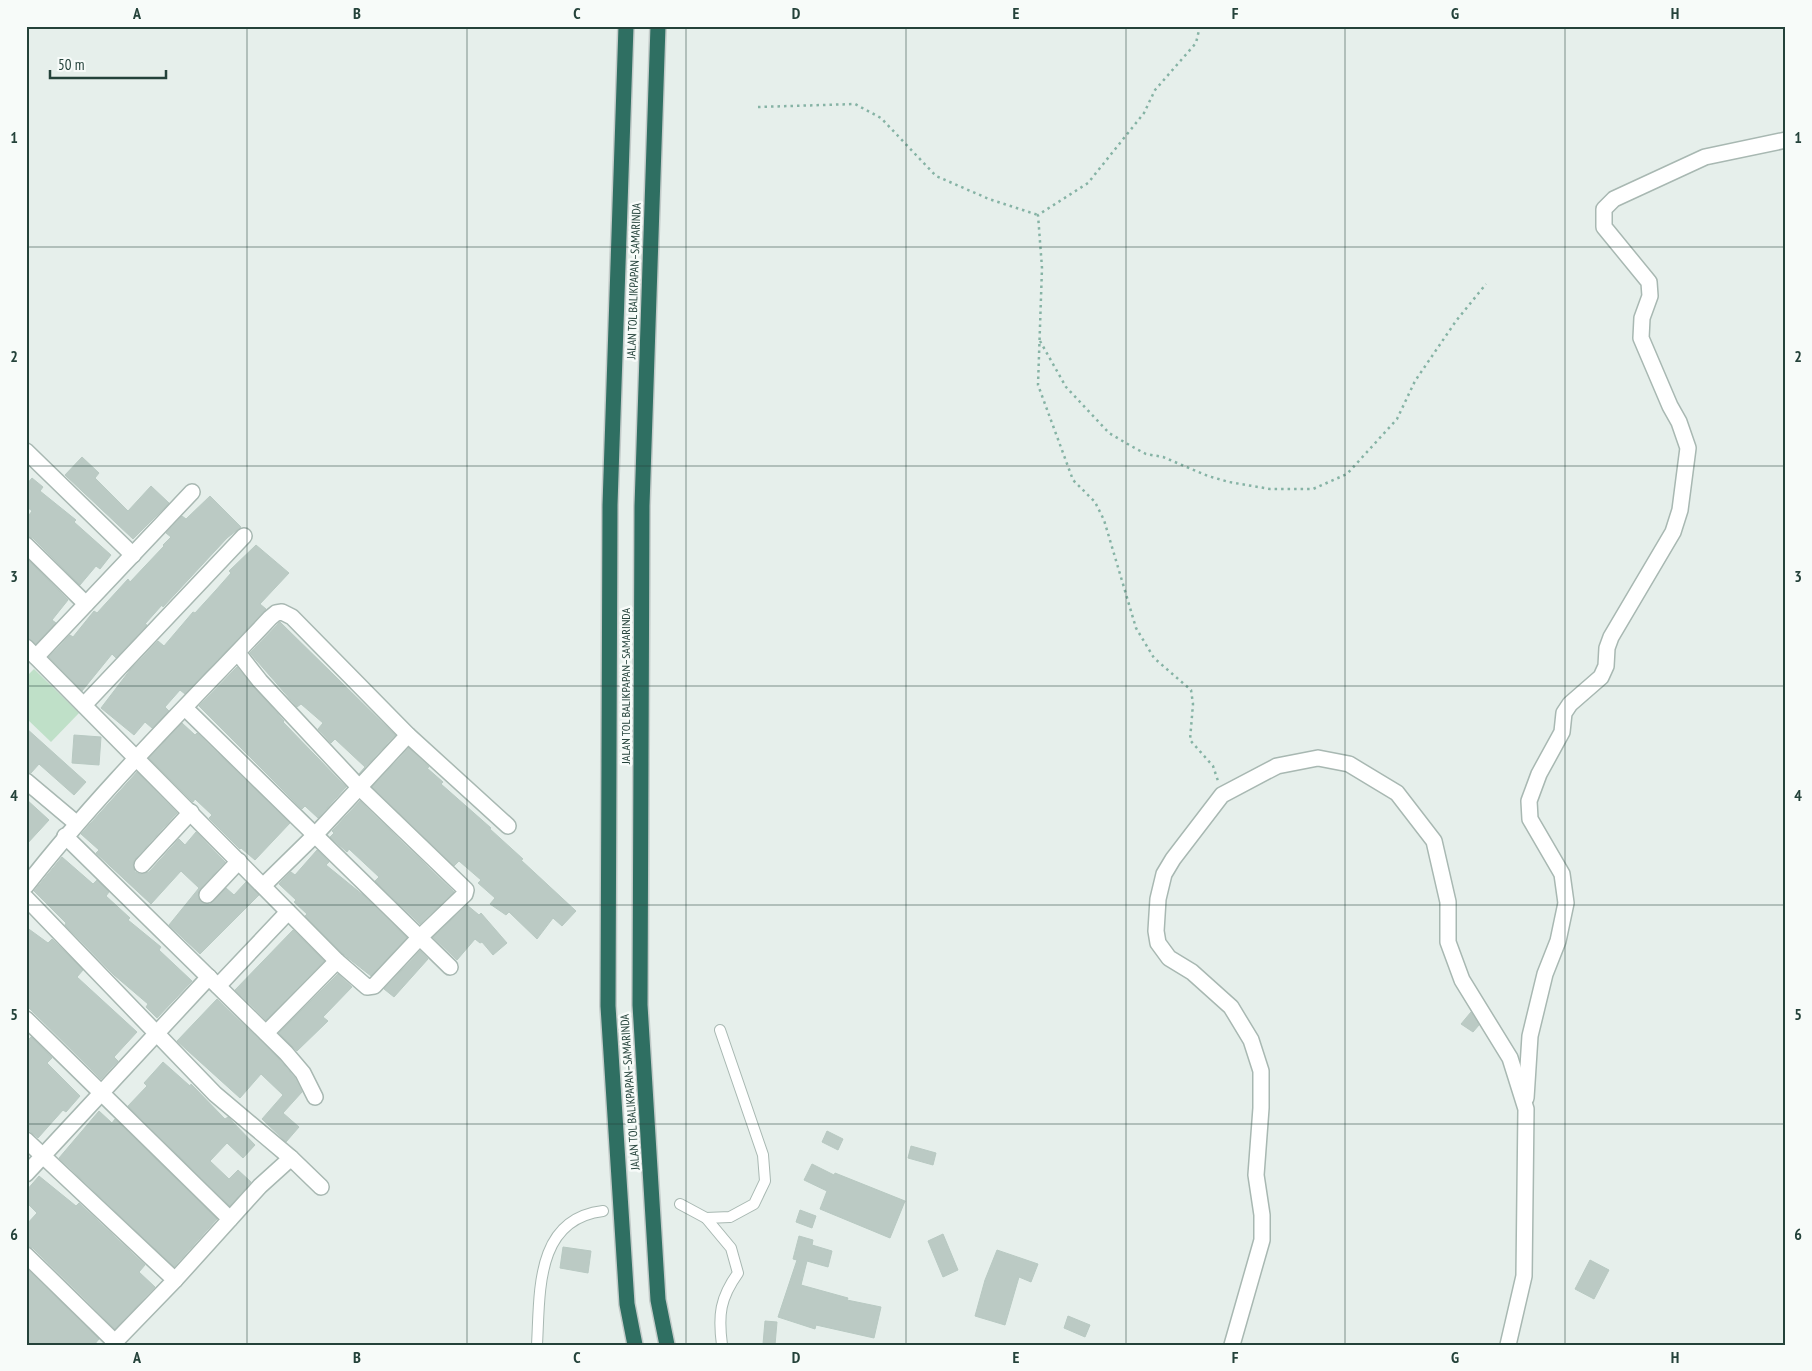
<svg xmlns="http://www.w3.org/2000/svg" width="1812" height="1371" font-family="'PT Sans Narrow',sans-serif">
	<rect width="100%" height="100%" fill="#e6efeb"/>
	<!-- green -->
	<polygon fill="#bfe0c8" points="34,669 79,713 51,742 26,718 26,677"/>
	<!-- building -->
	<g fill="#bbcac4" stroke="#b8c9c2">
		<polygon points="82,457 99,473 95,478 128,511 151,486 169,503 133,539 65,475"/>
		<polygon points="32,478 43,487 40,491 76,520 74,522 111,555 100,569 96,566 80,585 33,538 26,536 26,519 32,511 26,506 26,485"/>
		<polygon points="210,496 241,527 227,538 163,607 162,605 145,624 147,625 116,658 112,654 82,691 49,657 70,635 73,637 94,611 97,613 128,579 130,582 146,565 164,546 163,545 171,537 166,533 182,516 186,519"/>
		<polygon points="256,545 289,573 260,604 266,609 185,694 180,690 165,707 169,711 152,728 145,722 134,735 101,708 130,670 158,641 164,646 193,612 195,613 216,590 231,573 229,571"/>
		<polygon points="26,558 68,600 52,620 56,623 36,644 26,638"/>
		<polygon points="280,622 395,735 359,774 365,767 335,739 331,743 318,729 323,723 301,704 297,707 250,653"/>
		<polygon points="237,667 284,721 283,722 346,787 318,818 305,806 302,809 199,706"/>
		<polygon points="182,723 195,735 197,733 290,823 255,860 241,848 240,849 209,818 212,815 195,799 193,802 149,758"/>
		<polygon points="26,728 86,782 74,795 39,764 31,773 26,772"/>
		<polygon points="74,735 101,737 99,765 72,763"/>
		<polygon points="409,748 429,767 427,768 443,782 441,784 491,828 490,829 523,859 521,860 576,911 562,926 553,918 537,939 509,912 506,915 490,904 495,898 478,883 481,880 459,861 454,866 372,787"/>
		<polygon points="137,772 177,813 135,859 133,863 135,872 140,874 149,872 179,839 185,845 196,832 225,862 200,889 198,897 200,901 210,904 226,888 234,895 246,882 259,895 200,954 169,925 199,888 181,871 151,904 96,853 99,850 81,834"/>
		<polygon points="26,799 49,820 26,845"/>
		<polygon points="360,801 454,892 420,924 375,881 379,877 349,849 347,852 330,837 334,833 332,831"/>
		<polygon points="317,850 329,862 326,865 363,895 407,938 371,976 343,954 305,916 307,914 294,902 296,900 279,884 291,872 295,875"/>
		<polygon points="62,857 93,884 97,880 109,892 106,896 130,918 128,920 161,947 159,950 192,981 157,1018 146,1007 148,1004 114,975 65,925 66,923 34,891"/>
		<polygon points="467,905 479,915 481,913 507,943 493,955 482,942 480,943 475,939 457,960 433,937"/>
		<polygon points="26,927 48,943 52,939 83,970 77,977 137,1032 114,1057 118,1061 101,1079 26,1005"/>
		<polygon points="293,930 324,961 266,1020 235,990"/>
		<polygon points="420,951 428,959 394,997 384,989"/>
		<polygon points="338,974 352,987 323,1017 328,1021 297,1051 279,1033"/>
		<polygon points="217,999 279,1059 295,1078 302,1092 283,1113 299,1127 286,1142 262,1119 283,1095 261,1074 240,1098 177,1041"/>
		<polygon points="1471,1012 1479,1025 1473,1032 1461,1024"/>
		<polygon points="31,1037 52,1058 47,1063 80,1096 66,1112 63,1110 38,1138 26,1128 26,1042"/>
		<polygon points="163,1062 190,1086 191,1084 225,1119 228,1117 255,1145 243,1158 227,1143 210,1161 229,1179 238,1170 251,1182 230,1206 128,1106 147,1086 144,1083"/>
		<polygon points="99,1111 112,1123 115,1119 217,1219 174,1267 59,1158"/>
		<polygon points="827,1131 843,1139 838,1150 822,1142"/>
		<polygon points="911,1146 936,1153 933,1165 908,1158"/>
		<polygon points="812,1164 834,1175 835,1173 905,1201 890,1238 820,1209 827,1191 804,1180"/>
		<polygon points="39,1176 76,1206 79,1203 145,1265 139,1272 155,1287 115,1329 33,1248 26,1246 26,1225 37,1213 26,1202 26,1191"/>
		<polygon points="800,1210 816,1216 812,1228 796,1222"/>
		<polygon points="943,1234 958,1270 943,1277 928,1241"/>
		<polygon points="799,1236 813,1240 812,1245 832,1251 828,1267 807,1261 801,1285 848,1298 847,1300 881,1307 874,1338 816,1325 815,1329 778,1317 797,1260 793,1259"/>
		<polygon points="563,1247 591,1251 588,1273 560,1268"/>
		<polygon points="997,1250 1038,1264 1031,1282 1019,1277 1005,1325 975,1316 985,1280"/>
		<polygon points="1590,1260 1609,1270 1594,1299 1575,1289"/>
		<polygon points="26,1268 99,1339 94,1345 26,1345"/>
		<polygon points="1068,1316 1090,1325 1085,1337 1064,1328"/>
		<polygon points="765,1321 777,1322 775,1345 763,1344"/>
	</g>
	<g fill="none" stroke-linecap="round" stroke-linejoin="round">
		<!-- service casing -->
		<g stroke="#a8b8b2" stroke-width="12">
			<g id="service">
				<path d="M680 1204 706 1218 731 1248 738 1273C720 1298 718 1315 722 1345"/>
				<polyline points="706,1218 730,1217 754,1204 765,1181 763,1155 720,1030"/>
				<path d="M537 1345C540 1292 535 1219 603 1211"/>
			</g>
		</g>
		<!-- minor casing -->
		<g stroke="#a8b8b2" stroke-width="18">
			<g id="minor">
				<polyline points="26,451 133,555"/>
				<polyline points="26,545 86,604"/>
				<polyline points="26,647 337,961 367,987 374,986 419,938 465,894 466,890 359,787 260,681 238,653"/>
				<polyline points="36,657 192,492"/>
				<polyline points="84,705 244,536"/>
				<polyline points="185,708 450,967"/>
				<polyline points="26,781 76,823"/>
				<polyline points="65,836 286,1053 303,1073 315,1097"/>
				<polyline points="142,865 191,812"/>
				<polyline points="264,885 314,836 408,735"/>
				<path d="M26 886C101 790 187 706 270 618L276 613 282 612 292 617 408 735 508 826"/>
				<polyline points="207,895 239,861"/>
				<polyline points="26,898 215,1094 291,1158"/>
				<polyline points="218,986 288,912"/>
				<polyline points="26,1019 230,1219"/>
				<polyline points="266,1033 337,961"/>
				<polyline points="1526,1098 1530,1036 1545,974 1558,941 1566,903 1562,874 1530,819 1529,801 1539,774 1562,732 1564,713 1570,704 1601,677 1606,666 1607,648 1611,637 1673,532 1680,510 1688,448 1679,422 1670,406 1641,338 1642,318 1650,296 1649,282 1604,227 1604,209 1614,199 1705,157 1786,140"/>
				<polyline points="26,1140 175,1280 112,1345"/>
				<polyline points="26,1174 209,977"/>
				<polyline points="26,1255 115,1342"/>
				<polyline points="175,1280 260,1186 291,1158 321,1187"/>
				<polyline points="1232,1345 1262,1240 1262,1215 1256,1175 1261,1108 1261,1071 1251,1040 1231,1007 1192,972 1169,958 1158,943 1156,931 1158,899 1164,874 1173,859 1222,795 1277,766 1318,758 1349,764 1397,793 1434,841 1448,902 1448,942 1462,980 1510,1058 1526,1109 1524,1276 1508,1345"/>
			</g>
		</g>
		<!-- motorway casing -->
		<g stroke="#c2cac8" stroke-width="18">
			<g id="motorway">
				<polyline points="626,26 610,505 608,1006 627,1304 635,1345"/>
				<polyline points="658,26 642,506 640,1005 658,1300 667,1345"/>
			</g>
		</g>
		<!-- path -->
		<g stroke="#86b3a5" stroke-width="2.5" stroke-dasharray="2.5 4" stroke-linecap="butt">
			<polyline points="1200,26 1196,43 1155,90 1144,113 1088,183 1038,215 1042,268 1038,385 1073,480 1095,502 1104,520 1136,628 1154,658 1191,690 1193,704 1190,740 1213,766 1218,781"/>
			<polyline points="758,107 855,104 881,118 936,176 989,199 1038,215"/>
			<polyline points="1040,341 1066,387 1109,433 1131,446 1146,454 1163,457 1208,476 1229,482 1270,489 1313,489 1347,474 1397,419 1415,381 1456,321 1486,284"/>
		</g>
		<!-- service -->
		<use href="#service" stroke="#fff" stroke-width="10"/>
		<!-- minor -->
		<use href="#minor" stroke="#fff" stroke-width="15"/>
		<!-- motorway -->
		<use href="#motorway" stroke="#2f6f62" stroke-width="15"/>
	</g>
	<!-- grid -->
	<path fill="none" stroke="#24423a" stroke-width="1" stroke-opacity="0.55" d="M247 26V1345M467 26V1345M686 26V1345M906 26V1345M1126 26V1345M1345 26V1345M1565 26V1345M26 247H1786M26 466H1786M26 686H1786M26 905H1786M26 1124H1786"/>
	<g text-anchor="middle" stroke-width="5" stroke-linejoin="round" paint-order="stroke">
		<!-- street labels -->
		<g font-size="12" fill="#24423a" stroke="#f7fbf9">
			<text transform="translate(634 281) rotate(-88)" y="4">JALAN TOL BALIKPAPAN–SAMARINDA</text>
			<text transform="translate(626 686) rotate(-90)" y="4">JALAN TOL BALIKPAPAN–SAMARINDA</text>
			<text transform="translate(630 1092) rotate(-94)" y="4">JALAN TOL BALIKPAPAN–SAMARINDA</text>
		</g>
	</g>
	<!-- border -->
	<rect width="1812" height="1371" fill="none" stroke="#f7fbf9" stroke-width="55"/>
	<!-- scale -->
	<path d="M50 70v8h116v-8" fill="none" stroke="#24423a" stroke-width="2.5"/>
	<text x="58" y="70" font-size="15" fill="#24423a" stroke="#f7fbf9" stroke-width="4" paint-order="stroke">50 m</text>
	<rect x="28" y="28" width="1756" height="1316" fill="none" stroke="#24423a" stroke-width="2"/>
	<g font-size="16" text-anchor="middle" font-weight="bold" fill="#24423a">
		<text x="137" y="19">A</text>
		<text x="357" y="19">B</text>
		<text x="577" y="19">C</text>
		<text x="796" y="19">D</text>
		<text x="1016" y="19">E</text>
		<text x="1235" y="19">F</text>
		<text x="1455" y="19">G</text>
		<text x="1675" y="19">H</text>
		<text x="14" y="143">1</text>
		<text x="1798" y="143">1</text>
		<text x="14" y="362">2</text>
		<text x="1798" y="362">2</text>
		<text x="14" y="582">3</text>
		<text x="1798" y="582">3</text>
		<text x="14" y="801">4</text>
		<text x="1798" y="801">4</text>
		<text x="14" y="1020">5</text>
		<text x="1798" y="1020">5</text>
		<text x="14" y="1240">6</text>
		<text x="1798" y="1240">6</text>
		<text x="137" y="1363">A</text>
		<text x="357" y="1363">B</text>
		<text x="577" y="1363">C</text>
		<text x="796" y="1363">D</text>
		<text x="1016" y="1363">E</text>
		<text x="1235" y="1363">F</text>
		<text x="1455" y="1363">G</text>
		<text x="1675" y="1363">H</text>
	</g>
</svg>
